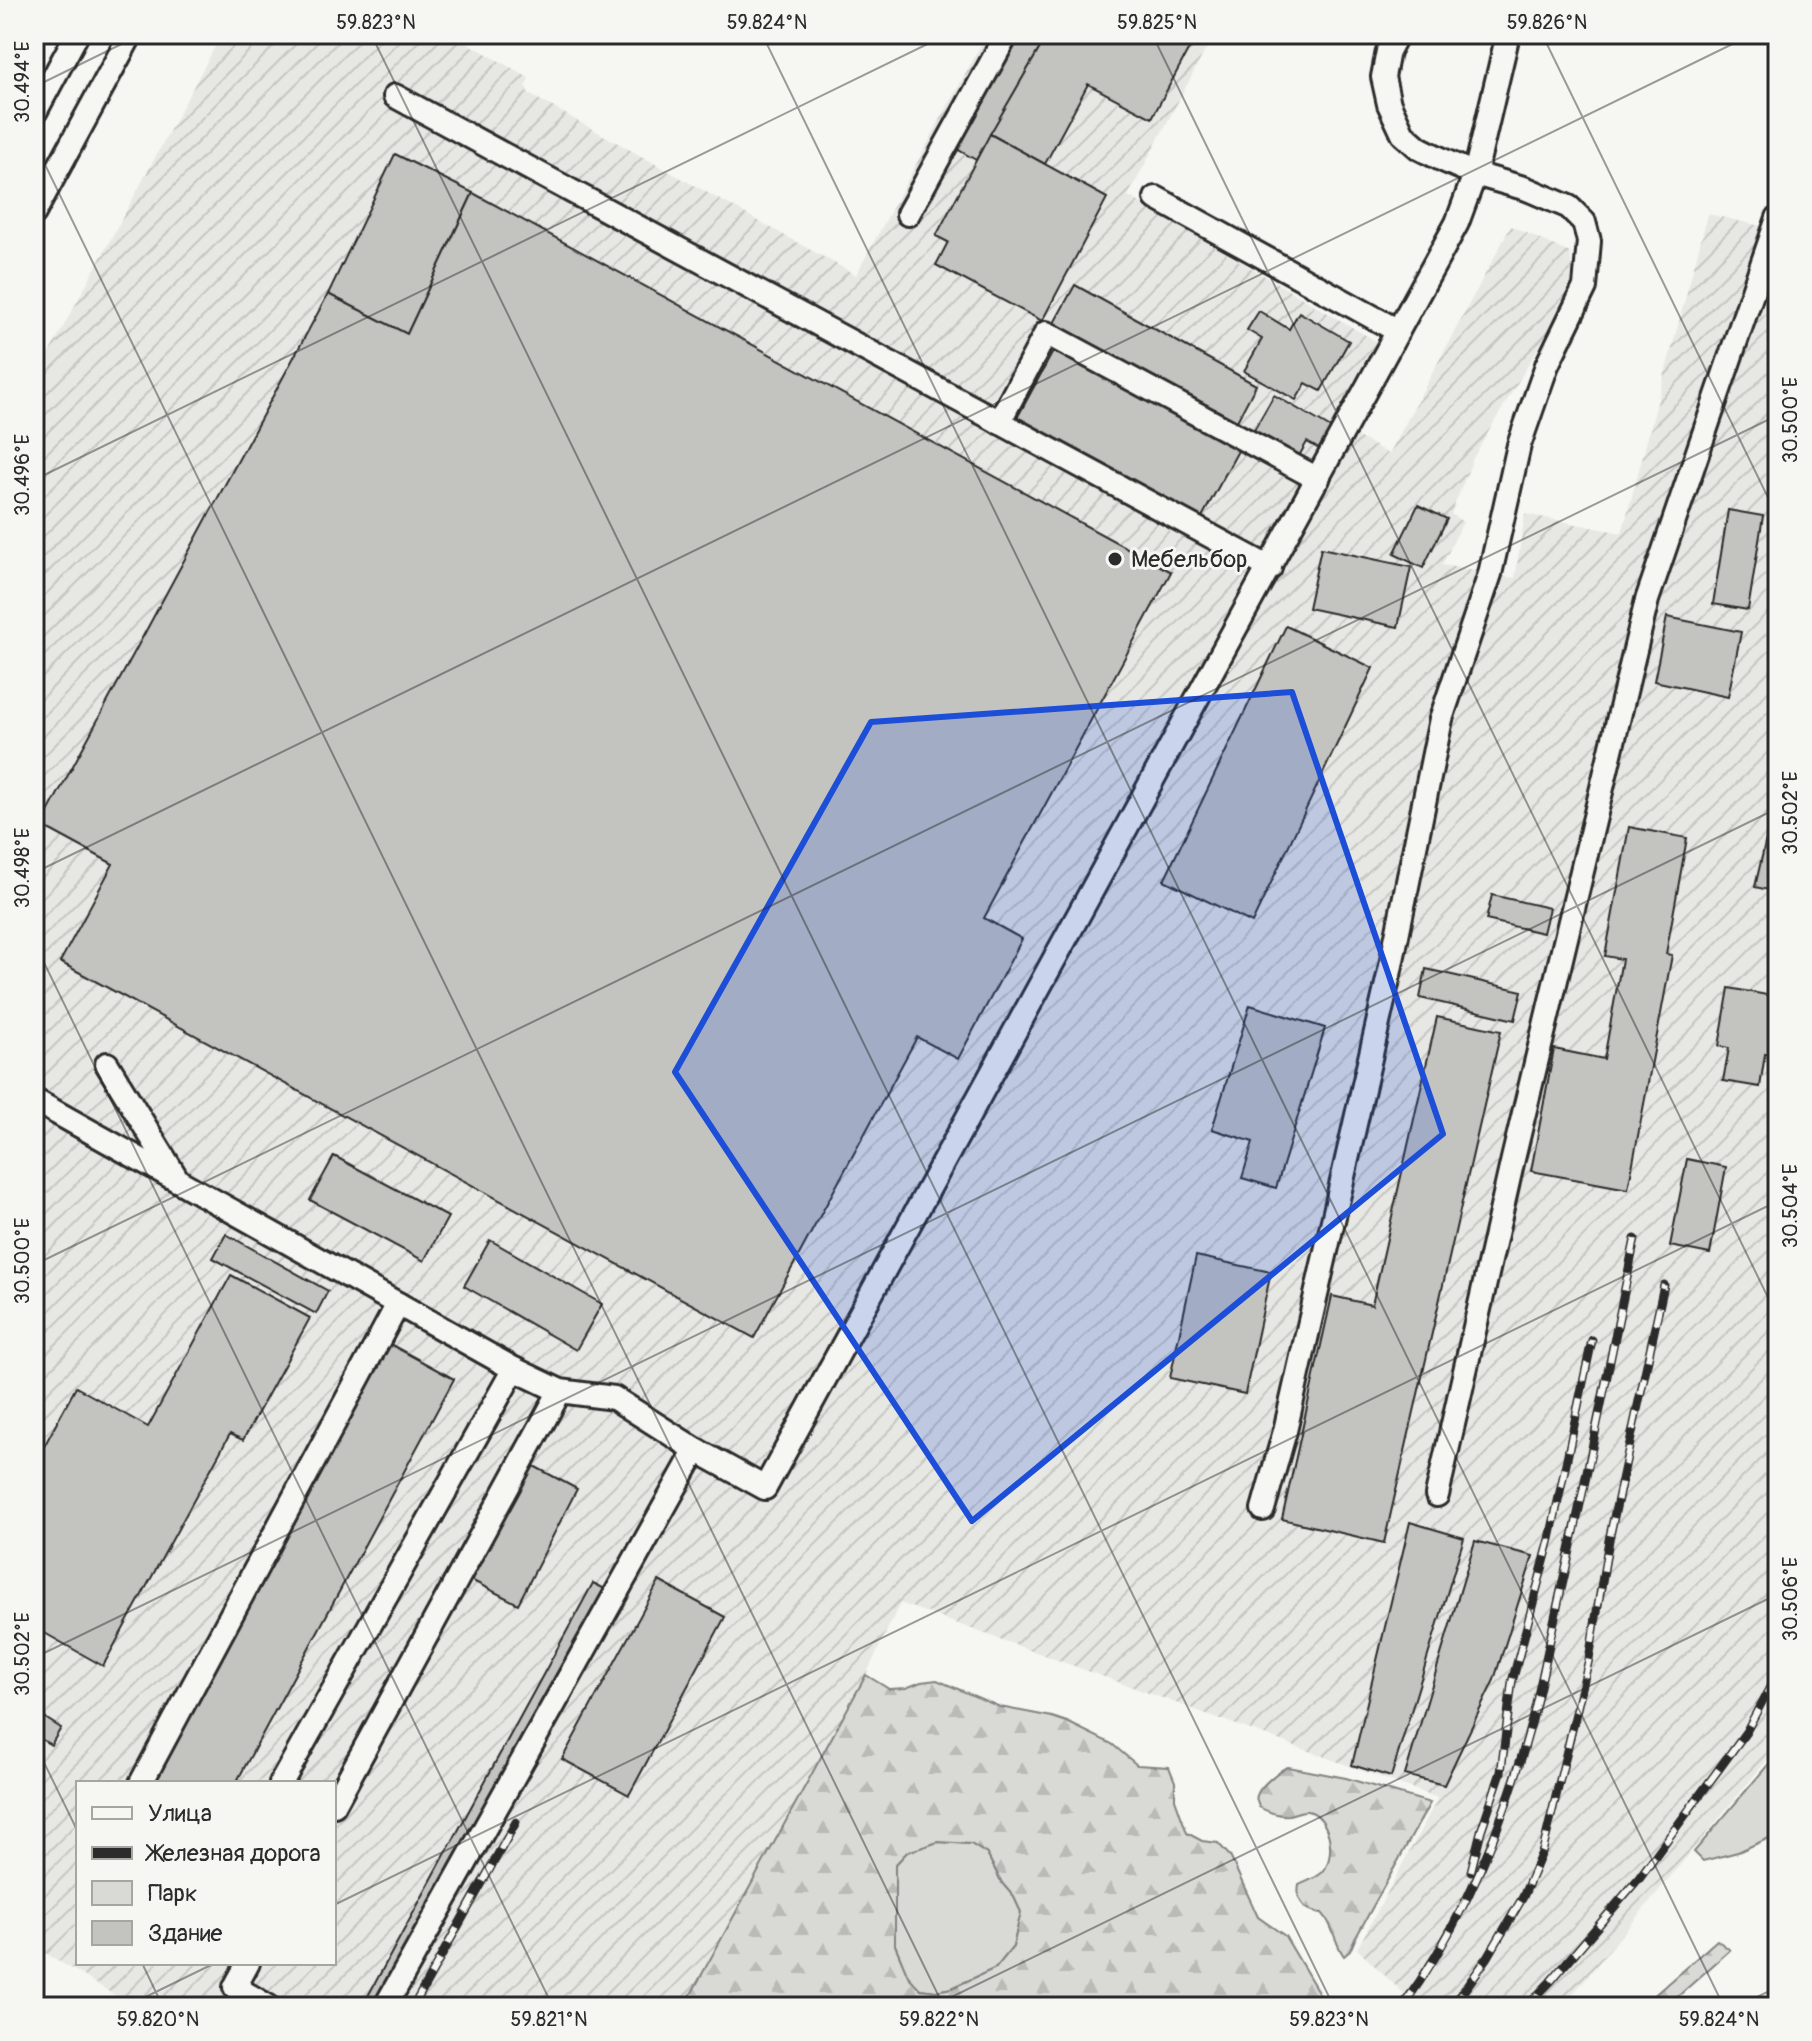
<svg xmlns="http://www.w3.org/2000/svg" width="1812" height="2041" font-family="Pangolin,sans-serif">
	<defs>
		<pattern id="industrial-furrows" width="10" height="10" patternUnits="userSpaceOnUse" patternTransform="scale(2)"><rect width="10" height="10" fill="#e7e7e3"/><path d="M-1 1l2-2M0 10L10 0M9 11l2-2" fill="none" stroke="#c6c6c3"/></pattern>
		<pattern id="forest-firs" width="22" height="20" patternUnits="userSpaceOnUse" patternTransform="scale(2)"><rect width="22" height="20" fill="#d9d9d5"/><path d="M5 1l3.5 6h-7zM16 11l3.5 6h-7z" fill="#babab7"/></pattern>
	</defs>
	<rect width="100%" height="100%" fill="#f6f6f2"/>
	<filter id="ink" filterUnits="userSpaceOnUse"><feTurbulence type="fractalNoise" baseFrequency=".0125" numOctaves="2"/><feDisplacementMap in="SourceGraphic" scale="16" xChannelSelector="R" yChannelSelector="G"/><feConvolveMatrix kernelMatrix="1 2 1 2 8 2 1 2 1" color-interpolation-filters="sRGB"/></filter>
	<g filter="url(#ink)">
		<!-- industrial -->
		<path fill="url(#industrial-furrows)" fill-rule="evenodd" d="M222 34H452L529 78 526 86 529 94 856 275 987 34H1214L1128 196 1379 343 1335 424 1389 454 1511 226 1570 253 1574 287 1473 458 1451 514 1463 522 1442 565 1515 578 1525 514 1622 533 1708 214 1778 230V1747L1562 2007H1418L1357 1949 1438 1798 900 1603 866 1675 684 2007H110L116 1996 34 1946V381ZM78 1783H334V1963H78Z"/>
		<!-- green -->
		<g fill="#d9d9d5" stroke="#828280" stroke-width="2">
			<polygon points="1778,1753 1778,1834 1738,1852 1703,1861 1694,1852"/>
			<polygon points="938,1842 971,1844 987,1854 1002,1883 1014,1897 1021,1912 1013,1947 996,1968 952,1988 936,1991 920,1989 908,1977 895,1945 895,1865 907,1852"/>
		</g>
		<!-- forest -->
		<g fill="url(#forest-firs)" stroke="#828280" stroke-width="2" fill-rule="evenodd">
			<path d="M866 1675 889 1689 906 1688 921 1682 937 1680 1000 1707 1052 1717 1067 1722 1112 1744 1137 1765 1169 1767 1175 1782V1799L1187 1833 1202 1841 1218 1843 1230 1856 1258 1917 1285 1936 1327 2007H684ZM938 1842 971 1844 987 1854 1002 1883 1014 1897 1021 1912 1013 1947 996 1968 952 1988 936 1991 920 1989 908 1976 895 1945V1865L907 1852Z"/>
			<path d="M1288 1767 1346 1778 1430 1803 1355 1939 1350 1951 1344 1956C1334 1943 1334 1925 1322 1913 1305 1912 1296 1901 1299 1885 1318 1876 1328 1875 1330 1851 1331 1837 1324 1813 1307 1811 1301 1810 1295 1814 1289 1815 1278 1816 1268 1812 1259 1807 1257 1801 1255 1799 1258 1793 1261 1786 1280 1769 1288 1767Z"/>
			<polygon points="1717,1940 1730,1950 1666,2007 1641,2007"/>
		</g>
		<!-- building -->
		<g fill="#c3c3c0" stroke="#2b2b2b" stroke-width="2">
			<polygon points="1018,34 1048,34 976,160 957,149"/>
			<polygon points="1048,34 1197,34 1152,118 1088,84 1045,164 990,134"/>
			<polygon points="990,134 1107,198 1042,321 936,265 948,242 936,236"/>
			<polygon points="395,154 473,193 407,334 328,294"/>
			<polygon points="473,193 1171,572 984,918 1022,939 958,1059 917,1037 754,1338 60,962 113,864 41,825 328,294 407,334"/>
			<polygon points="1075,285 1256,385 1236,423 1054,323"/>
			<polygon points="1259,311 1289,329 1299,312 1349,341 1321,391 1306,383 1296,400 1244,371 1262,339 1247,330"/>
			<polygon points="1055,348 1239,449 1201,519 1017,418"/>
			<polygon points="1274,395 1331,428 1319,449 1307,442 1299,456 1254,430"/>
			<polygon points="1418,505 1447,519 1423,568 1394,554"/>
			<polygon points="1728,510 1763,516 1748,610 1713,604"/>
			<polygon points="1321,548 1411,567 1398,627 1308,608"/>
			<polygon points="1667,617 1741,632 1728,697 1654,681"/>
			<polygon points="1286,626 1373,668 1252,923 1164,880"/>
			<polygon points="1778,787 1778,892 1755,887"/>
			<polygon points="1629,827 1687,838 1666,954 1672,955 1628,1189 1531,1171 1554,1049 1604,1059 1622,959 1605,956"/>
			<polygon points="1492,895 1549,908 1543,933 1486,920"/>
			<polygon points="1426,969 1522,991 1515,1020 1420,998"/>
			<polygon points="1729,988 1778,997 1778,1044 1776,1056 1765,1054 1760,1087 1723,1081 1729,1048 1719,1046"/>
			<polygon points="1250,1005 1325,1028 1276,1188 1242,1178 1253,1142 1212,1129"/>
			<polygon points="1437,1017 1501,1031 1384,1543 1282,1519 1332,1296 1372,1305"/>
			<polygon points="334,1156 448,1217 424,1261 310,1200"/>
			<polygon points="1687,1159 1726,1167 1710,1254 1670,1246"/>
			<polygon points="226,1234 328,1291 316,1314 213,1258"/>
			<polygon points="490,1240 602,1304 576,1350 464,1286"/>
			<polygon points="1196,1256 1271,1272 1245,1394 1170,1378"/>
			<polygon points="231,1275 310,1318 243,1440 230,1434 103,1666 34,1627 34,1465 76,1387 148,1427"/>
			<polygon points="386,1342 454,1379 236,1783 148,1783"/>
			<polygon points="530,1464 577,1489 518,1604 471,1580"/>
			<polygon points="1410,1522 1464,1538 1391,1777 1352,1765"/>
			<polygon points="1475,1541 1533,1556 1494,1680 1444,1785 1405,1775"/>
			<polygon points="659,1581 725,1617 629,1795 562,1759"/>
			<polygon points="593,1583 607,1590 380,2007 362,2007"/>
			<polygon points="34,1711 61,1728 51,1745 34,1735"/>
		</g>
		<g fill="none" stroke-linecap="round" stroke-linejoin="round">
			<!-- minor casing -->
			<g stroke="#2b2b2b" stroke-width="28">
				<g id="minor">
					<polyline points="395,96 1270,568"/>
					<polyline points="34,114 77,34"/>
					<polyline points="1156,198 1398,331"/>
					<polyline points="34,213 131,34"/>
					<polyline points="908,214 1007,34"/>
					<polyline points="999,422 1046,333 1318,479"/>
					<polyline points="107,1064 177,1179"/>
					<polyline points="34,1100 514,1369 560,1391 614,1398 696,1450 765,1488 1457,223 1475,174 1508,34"/>
					<polyline points="1437,1495 1513,1159 1647,600 1778,218"/>
					<polyline points="1263,1509 1285,1431 1389,975 1441,719 1490,574 1519,445 1547,365 1585,287 1589,241 1584,222 1569,207 1527,189 1475,174 1445,161 1419,148 1403,134 1389,104 1383,77 1388,51 1397,34"/>
					<polyline points="141,1783 398,1304"/>
					<polyline points="281,1783 514,1369"/>
					<polyline points="334,1805 560,1391"/>
					<polyline points="248,1963 235,1987 269,2007"/>
					<polyline points="385,2007 696,1450"/>
				</g>
			</g>
			<!-- minor -->
			<use href="#minor" stroke="#f6f6f2" stroke-width="22"/>
			<!-- rail casing -->
			<g stroke="#2b2b2b" stroke-width="9">
				<g id="rail">
					<polyline points="1471,1871 1481,1831 1501,1772 1512,1682 1550,1539 1592,1340"/>
					<polyline points="413,2007 516,1822"/>
					<path d="M1402 2007C1464 1922 1505 1822 1532 1720 1543 1677 1551 1633 1561 1590 1588 1473 1611 1356 1635 1239"/>
					<polyline points="1452,2007 1488,1957 1523,1897 1543,1850 1589,1659 1609,1540 1664,1285"/>
					<polyline points="1526,2007 1550,1982 1639,1878 1746,1732 1778,1672"/>
				</g>
			</g>
			<!-- rail -->
			<use href="#rail" stroke="#f6f6f2" stroke-width="6" stroke-dasharray="18" stroke-linecap="butt"/>
		</g>
	</g>
	<!-- marked area -->
	<path fill="#1d4ed8" fill-opacity="0.2" stroke="#1d4ed8" stroke-width="6" stroke-linejoin="round" d="M1292 692 1443 1134 972 1521 675 1072 871 722Z"/>
	<!-- ticks -->
	<path fill="none" stroke="#2b2b2b" stroke-width="2" stroke-opacity="0.45" d="M371 34 1334 2007M762 34 1724 2007M1152 34 1778 1318M1542 34 1778 518M34 87 142 34M34 142 944 2007M34 480 948 34M34 873 1753 34M34 942 553 2007M34 1265 1778 415M34 1658 1778 808M34 1742 78 1832M334 1905 1778 1201M142 1963 163 2007M125 2007 215 1963M931 2007 1778 1594M1736 2007 1778 1987"/>
	<!-- markers -->
	<circle fill="#2b2b2b" stroke="#f6f6f2" stroke-width="3" cx="1115" cy="559" r="8"/>
	<g text-anchor="middle" stroke-width="6" stroke-linejoin="round" paint-order="stroke">
		<!-- poi labels -->
		<g font-size="24" fill="#2b2b2b" stroke="#f6f6f2" text-anchor="start">
			<text x="1131" y="567">Мебельбор</text>
		</g>
	</g>
	<!-- margin -->
	<rect width="1812" height="2041" fill="none" stroke="#f6f6f2" stroke-width="88"/>
	<!-- legend -->
	<rect x="76" y="1781" width="260" height="184" fill="#f6f6f2" stroke="#a5a5a2" stroke-width="2"/>
	<rect x="92" y="1807" width="40" height="12" fill="#f6f6f2" stroke="#a5a5a2" stroke-width="2"/>
	<text x="148" y="1821" font-size="24" fill="#2b2b2b">Улица</text>
	<rect x="92" y="1847" width="40" height="12" fill="#2b2b2b" stroke="#a5a5a2" stroke-width="2"/>
	<text x="148" y="1861" font-size="24" fill="#2b2b2b">Железная дорога</text>
	<rect x="92" y="1881" width="40" height="24" fill="#d9d9d5" stroke="#a5a5a2" stroke-width="2"/>
	<text x="148" y="1901" font-size="24" fill="#2b2b2b">Парк</text>
	<rect x="92" y="1921" width="40" height="24" fill="#c3c3c0" stroke="#a5a5a2" stroke-width="2"/>
	<text x="148" y="1941" font-size="24" fill="#2b2b2b">Здание</text>
	<rect x="44" y="44" width="1724" height="1953" fill="none" stroke="#2b2b2b" stroke-width="3"/>
	<g font-size="20" text-anchor="middle" fill="#2b2b2b">
		<text x="376" y="29">59.823°N</text>
		<text x="767" y="29">59.824°N</text>
		<text x="1157" y="29">59.825°N</text>
		<text x="1547" y="29">59.826°N</text>
		<text transform="translate(22 82) rotate(-90)" y="7">30.494°E</text>
		<text transform="translate(1790 420) rotate(-90)" y="7">30.500°E</text>
		<text transform="translate(22 475) rotate(-90)" y="7">30.496°E</text>
		<text transform="translate(1790 813) rotate(-90)" y="7">30.502°E</text>
		<text transform="translate(22 868) rotate(-90)" y="7">30.498°E</text>
		<text transform="translate(1790 1206) rotate(-90)" y="7">30.504°E</text>
		<text transform="translate(22 1261) rotate(-90)" y="7">30.500°E</text>
		<text transform="translate(1790 1599) rotate(-90)" y="7">30.506°E</text>
		<text transform="translate(22 1654) rotate(-90)" y="7">30.502°E</text>
		<text x="158" y="2026">59.820°N</text>
		<text x="549" y="2026">59.821°N</text>
		<text x="939" y="2026">59.822°N</text>
		<text x="1329" y="2026">59.823°N</text>
		<text x="1719" y="2026">59.824°N</text>
	</g>
</svg>
